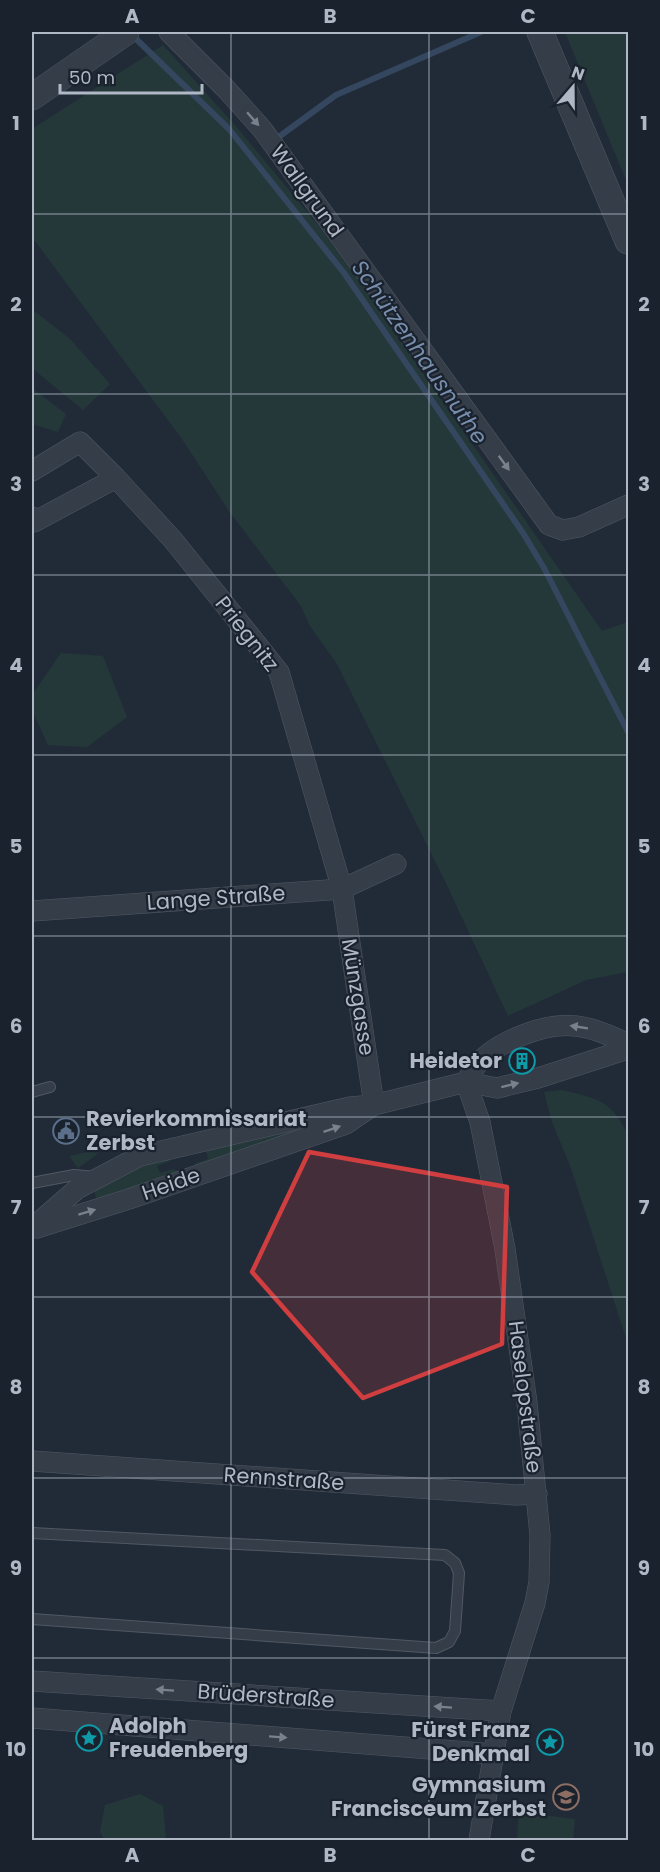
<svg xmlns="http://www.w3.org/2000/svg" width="660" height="1872" font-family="Poppins,sans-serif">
	<rect width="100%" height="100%" fill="#212b38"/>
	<!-- green -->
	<g fill="#24383a">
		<polygon points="565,32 628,32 628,185"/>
		<polygon points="163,45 240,131 317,224 359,281 602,631 628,622 628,972 586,980 508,1016 444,879 337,664 310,626 301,606 229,511 182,439 35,241 32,242 32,129"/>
		<polygon points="32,309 70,339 110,384 83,410 32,368"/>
		<polygon points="32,388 66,414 58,432 32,424"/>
		<polygon points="61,653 103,656 127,717 87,747 48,745 32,710 32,695"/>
		<path d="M562 1090C599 1099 611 1100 628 1135V1344L571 1168 552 1122 544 1092Z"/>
		<polygon points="335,1121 192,1170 196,1163 208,1159 206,1150"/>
		<polygon points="101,1149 95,1156 78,1168 69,1156"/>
		<polygon points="176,1153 170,1161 157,1166 160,1173 173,1169 182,1174 101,1200 96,1198 94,1189 119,1173"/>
		<polygon points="140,1794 163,1806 166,1840 104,1840 100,1831 105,1805"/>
		<polygon points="519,1812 575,1819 573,1840 517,1840"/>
	</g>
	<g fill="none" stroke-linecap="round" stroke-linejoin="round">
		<!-- stream -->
		<g stroke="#35465f" stroke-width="6">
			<polyline points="132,35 229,129 344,273 523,533 544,568 628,732"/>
			<polyline points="280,136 336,95 481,32"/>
		</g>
		<!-- service casing -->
		<g stroke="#505863" stroke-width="12">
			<g id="service">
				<polyline points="32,1092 50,1087"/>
				<polyline points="32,1183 74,1175 96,1177"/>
				<polyline points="32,1533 445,1555 455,1563 459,1573 455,1631 449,1642 436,1648 32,1619"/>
			</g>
		</g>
		<!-- minor casing -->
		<g stroke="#505863" stroke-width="21">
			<g id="minor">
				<polyline points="169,32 227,90 262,129 549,525 563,530 579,527 628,505"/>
				<polyline points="32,471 80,442 116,478 173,540 279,672 342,889 374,1105"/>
				<polyline points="32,517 34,522 116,478"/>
				<polyline points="32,911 342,889 396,864"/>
				<polyline points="466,1082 480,1122 505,1249 527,1403 540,1535 539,1582 535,1603 501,1711 479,1840"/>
				<path d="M466 1082C469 1077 472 1071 476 1066 495 1042 545 1022 576 1026 594 1028 612 1036 628 1044"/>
				<polyline points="32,1228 77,1189 140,1156 350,1107 374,1105 466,1082 497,1088 538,1078 628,1049"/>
				<polyline points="37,1228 129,1199 346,1124 372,1106"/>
				<polyline points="32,1461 516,1495 537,1494"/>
				<polyline points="32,1681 501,1711"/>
				<polyline points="32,1718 494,1754"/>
			</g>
		</g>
		<!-- tertiary casing -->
		<g stroke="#505863" stroke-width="27">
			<g id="tertiary">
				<polyline points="540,32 628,241"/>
				<polyline points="32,97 126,32"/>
			</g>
		</g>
		<!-- service -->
		<use href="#service" stroke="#353d49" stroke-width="10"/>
		<!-- minor -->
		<use href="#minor" stroke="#353d49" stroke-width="20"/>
		<!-- tertiary -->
		<use href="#tertiary" stroke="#353d49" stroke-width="26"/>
	</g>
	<!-- one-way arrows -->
	<defs><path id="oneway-solid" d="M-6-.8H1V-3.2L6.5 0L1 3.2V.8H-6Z" transform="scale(1.5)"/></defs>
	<g fill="#79818d">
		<use href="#oneway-solid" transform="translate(253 119) rotate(49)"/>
		<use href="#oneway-solid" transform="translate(504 463) rotate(54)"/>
		<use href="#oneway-solid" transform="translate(579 1027) rotate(-171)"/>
		<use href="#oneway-solid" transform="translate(510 1085) rotate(-14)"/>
		<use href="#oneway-solid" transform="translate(332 1129) rotate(-19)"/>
		<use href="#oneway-solid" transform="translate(87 1212) rotate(-17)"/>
		<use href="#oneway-solid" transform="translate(165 1690) rotate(-176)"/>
		<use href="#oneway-solid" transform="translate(443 1707) rotate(-176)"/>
		<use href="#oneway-solid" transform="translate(278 1737) rotate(4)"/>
	</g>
	<!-- marked area -->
	<path fill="#d03e40" fill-opacity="0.2" stroke="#d03e40" stroke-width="4.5" stroke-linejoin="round" d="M309 1152 507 1187 502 1344 363 1398 252 1272Z"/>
	<!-- grid -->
	<path fill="none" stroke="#b0b8c5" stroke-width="1.5" stroke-opacity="0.55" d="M231 32V1840M429 32V1840M32 214H628M32 394H628M32 575H628M32 755H628M32 936H628M32 1117H628M32 1297H628M32 1478H628M32 1658H628"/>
	<!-- icons -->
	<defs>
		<g id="building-ring" transform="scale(1.35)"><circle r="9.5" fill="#1a222d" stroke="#0f9aa8" stroke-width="1.5"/><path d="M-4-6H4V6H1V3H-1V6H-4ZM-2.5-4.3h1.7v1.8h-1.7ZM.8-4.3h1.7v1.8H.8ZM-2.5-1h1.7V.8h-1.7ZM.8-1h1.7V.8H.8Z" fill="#0f9aa8"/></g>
		<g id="civic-ring" transform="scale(1.35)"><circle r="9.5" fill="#1a222d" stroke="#5c6f8a" stroke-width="1.5"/><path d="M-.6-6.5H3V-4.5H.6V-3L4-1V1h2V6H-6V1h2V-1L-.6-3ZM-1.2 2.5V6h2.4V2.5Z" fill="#5c6f8a"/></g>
		<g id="sight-ring" transform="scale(1.35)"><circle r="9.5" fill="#1a222d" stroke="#0f9aa8" stroke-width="1.5"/><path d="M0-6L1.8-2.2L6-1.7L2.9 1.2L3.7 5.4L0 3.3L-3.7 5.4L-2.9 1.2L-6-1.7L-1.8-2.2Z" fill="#0f9aa8"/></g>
		<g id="school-ring" transform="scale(1.35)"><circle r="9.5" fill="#1a222d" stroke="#8d6e63" stroke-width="1.5"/><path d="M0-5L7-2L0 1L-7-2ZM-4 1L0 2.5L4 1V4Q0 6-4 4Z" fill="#8d6e63"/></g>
	</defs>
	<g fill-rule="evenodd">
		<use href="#building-ring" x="522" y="1061"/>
		<use href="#civic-ring" x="66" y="1131"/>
		<use href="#sight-ring" x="89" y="1738"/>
		<use href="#sight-ring" x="550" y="1742"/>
		<use href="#school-ring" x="566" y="1797"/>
	</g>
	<g text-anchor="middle" stroke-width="4.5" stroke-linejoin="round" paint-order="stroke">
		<!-- street labels -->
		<g font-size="21" fill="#b0b8c5" stroke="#1a222d">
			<text transform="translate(307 191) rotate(54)" y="7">Wallgrund</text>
			<text transform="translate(247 634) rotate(52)" y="7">Priegnitz</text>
			<text transform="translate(216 898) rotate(-4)" y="7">Lange Straße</text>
			<text transform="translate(358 997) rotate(81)" y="7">Münzgasse</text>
			<text transform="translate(171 1184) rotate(-19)" y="7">Heide</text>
			<text transform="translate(525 1397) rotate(83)" y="7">Haselopstraße</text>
			<text transform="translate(284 1479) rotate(4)" y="7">Rennstraße</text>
			<text transform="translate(266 1696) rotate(4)" y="7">Brüderstraße</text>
		</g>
		<!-- poi labels -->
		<g font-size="21" font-weight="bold" fill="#b0b8c5" stroke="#1a222d" text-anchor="end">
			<text x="502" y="1068">Heidetor</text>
			<text x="86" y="1126" text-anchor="start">Revierkommissariat<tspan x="86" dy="24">Zerbst</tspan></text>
			<text x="109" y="1733" text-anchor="start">Adolph<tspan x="109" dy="24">Freudenberg</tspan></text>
			<text x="530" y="1737">Fürst Franz<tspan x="530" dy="24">Denkmal</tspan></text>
			<text x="546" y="1792">Gymnasium<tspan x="546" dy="24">Francisceum Zerbst</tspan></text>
		</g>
		<!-- water labels -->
		<g font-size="22" font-style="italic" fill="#788ead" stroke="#1a222d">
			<text transform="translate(420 352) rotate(55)" y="8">Schützenhausnuthe</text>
		</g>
	</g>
	<!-- border -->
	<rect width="660" height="1872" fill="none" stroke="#1a222d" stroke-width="66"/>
	<!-- north arrow -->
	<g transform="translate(573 87) rotate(20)" stroke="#1a222d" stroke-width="4.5" paint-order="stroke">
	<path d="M0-4.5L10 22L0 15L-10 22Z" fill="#b0b8c5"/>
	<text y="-9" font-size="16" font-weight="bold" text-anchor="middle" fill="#b0b8c5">N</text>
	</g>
	<!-- scale -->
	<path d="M60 84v9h142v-9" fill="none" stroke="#b0b8c5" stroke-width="3"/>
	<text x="69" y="84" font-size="18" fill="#b0b8c5" stroke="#1a222d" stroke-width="4.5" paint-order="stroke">50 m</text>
	<rect x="33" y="33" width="594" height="1806" fill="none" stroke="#b0b8c5" stroke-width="2"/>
	<g font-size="20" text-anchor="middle" font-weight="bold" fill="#b0b8c5">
		<text x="132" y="23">A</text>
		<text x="330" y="23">B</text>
		<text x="528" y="23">C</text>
		<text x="16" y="130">1</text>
		<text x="644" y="130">1</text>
		<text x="16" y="311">2</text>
		<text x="644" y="311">2</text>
		<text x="16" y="491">3</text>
		<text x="644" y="491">3</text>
		<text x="16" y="672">4</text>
		<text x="644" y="672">4</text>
		<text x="16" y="853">5</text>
		<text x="644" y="853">5</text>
		<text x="16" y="1033">6</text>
		<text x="644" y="1033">6</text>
		<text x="16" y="1214">7</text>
		<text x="644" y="1214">7</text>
		<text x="16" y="1394">8</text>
		<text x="644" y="1394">8</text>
		<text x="16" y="1575">9</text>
		<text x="644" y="1575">9</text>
		<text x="16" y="1756">10</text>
		<text x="644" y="1756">10</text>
		<text x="132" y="1862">A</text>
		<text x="330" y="1862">B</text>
		<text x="528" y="1862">C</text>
	</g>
</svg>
